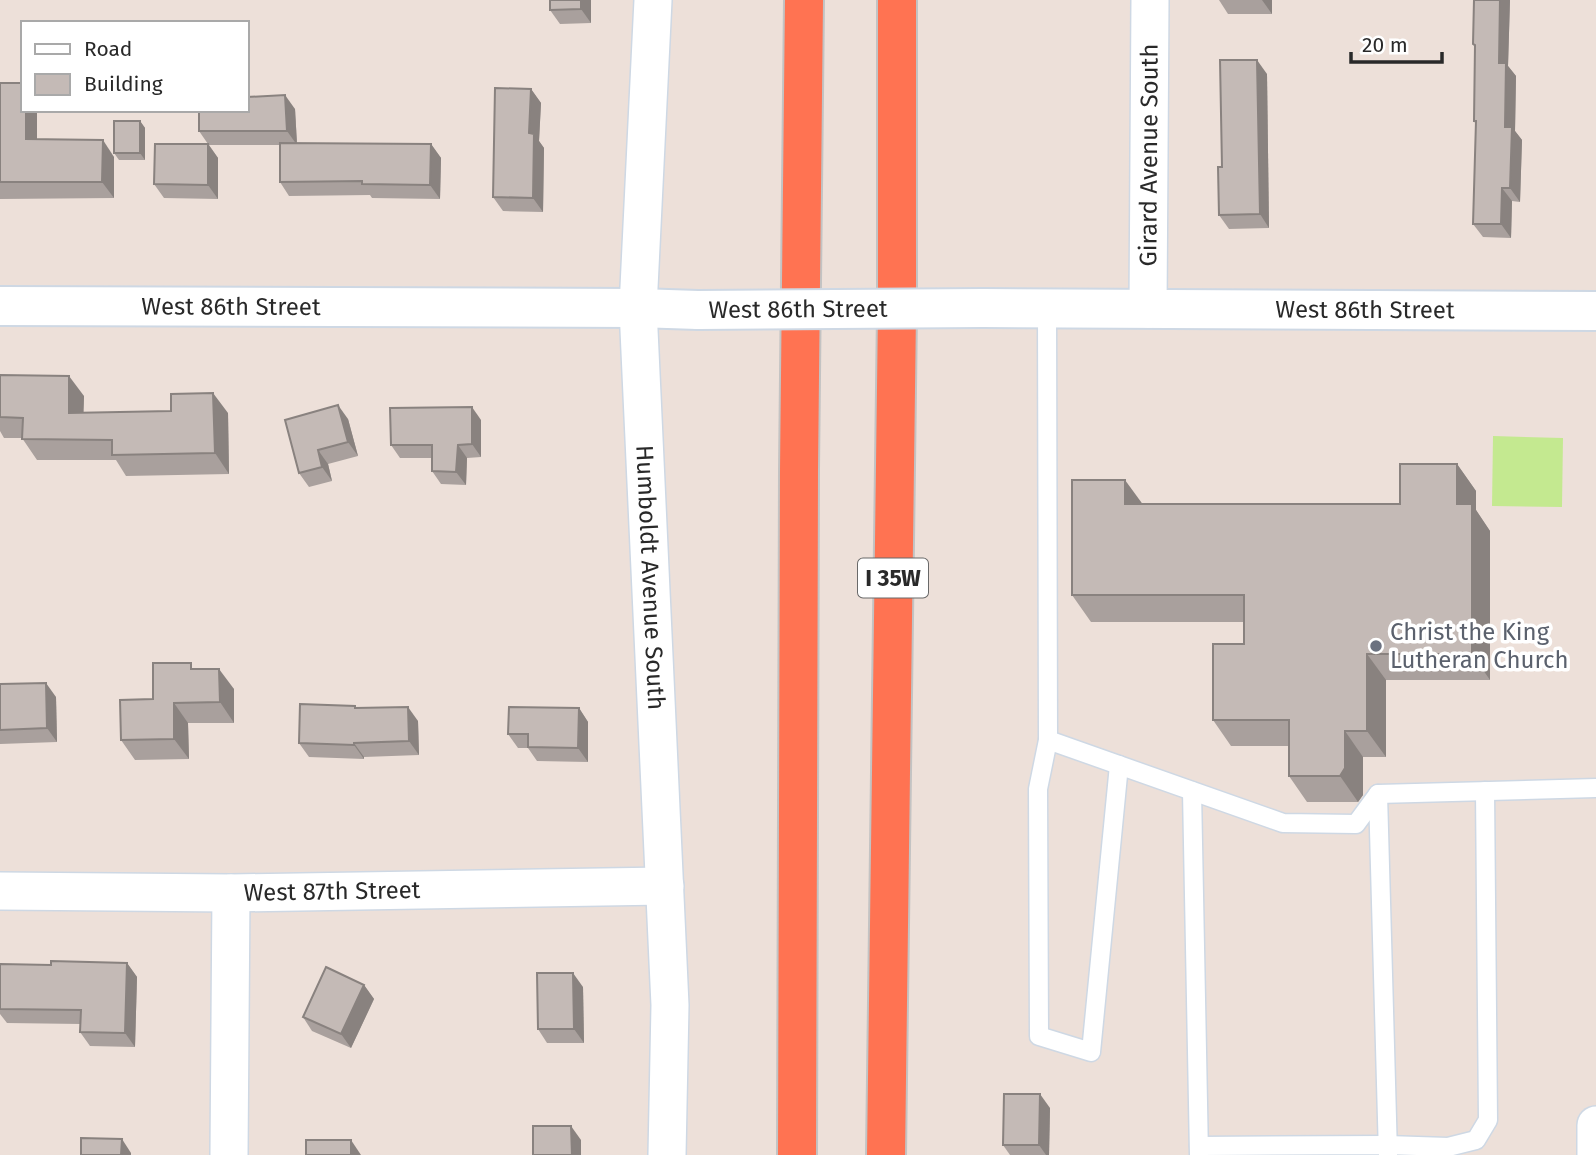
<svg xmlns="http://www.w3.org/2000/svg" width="1596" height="1155" font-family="'Fira Sans',sans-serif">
	<rect width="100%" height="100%" fill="#ede0d9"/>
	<!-- green -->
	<polygon fill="#c4e990" points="1493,436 1563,438 1562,507 1492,506"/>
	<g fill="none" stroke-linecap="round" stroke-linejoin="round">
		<!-- service casing -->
		<g stroke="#ced8e4" stroke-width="21">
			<g id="service">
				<polyline points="1047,308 1048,740 1283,823 1356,824 1378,794 1596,788"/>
				<polyline points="1048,740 1038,789 1039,1036 1091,1052 1119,765"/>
				<polyline points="1192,791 1199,1155"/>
				<polyline points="1378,794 1388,1155"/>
				<polyline points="1199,1146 1387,1145 1448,1147 1476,1140 1488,1120 1485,791"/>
			</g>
		</g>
		<!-- minor casing -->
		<g stroke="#ced8e4" stroke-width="40">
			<g id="minor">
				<path id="s1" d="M653 0 638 308 670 1005 667 1155"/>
				<path id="s2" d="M1148 309 1150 0"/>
				<path id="s3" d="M0 891 231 893 665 886"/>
				<polyline points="229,1155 231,893"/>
				<polyline points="1596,1155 1596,1125"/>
			</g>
		</g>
		<!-- tertiary casing -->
		<g stroke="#ced8e4" stroke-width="42">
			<g id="tertiary">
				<path id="s4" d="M0 306 638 308 698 310"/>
				<path id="s5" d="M983 308 1596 311"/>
			</g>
		</g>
		<!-- motorway casing -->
		<g stroke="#c3c3c3" stroke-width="42">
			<g id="motorway">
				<polyline points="797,1155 799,470 804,0"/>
				<polyline points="886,1155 897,312 897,0"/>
			</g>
		</g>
		<!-- service -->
		<use href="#service" stroke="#fff" stroke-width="18"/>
		<!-- minor -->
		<use href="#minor" stroke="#fff" stroke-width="37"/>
		<!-- tertiary -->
		<use href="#tertiary" stroke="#fff" stroke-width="38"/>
		<!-- motorway -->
		<use href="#motorway" stroke="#ff7352" stroke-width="38"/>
		<!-- tertiary-bridge casing -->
		<g stroke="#ced8e4" stroke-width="42" stroke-linecap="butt">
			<g id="tertiary-bridge">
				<path id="s6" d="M698 310 983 308"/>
			</g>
		</g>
		<!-- tertiary-bridge -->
		<use href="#tertiary-bridge" stroke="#fff" stroke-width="38"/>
	</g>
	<!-- wall -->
	<g fill="#a9a09d">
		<polygon points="591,0 591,23 560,24 550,10"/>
		<polygon points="1219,0 1272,0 1272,14 1228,14"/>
		<polygon points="1510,0 1508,66 1516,76 1515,131 1522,140 1520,202 1512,201 1511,238 1483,237 1473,224 1476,125 1474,121 1475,48 1473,44"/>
		<polygon points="1267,74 1269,228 1229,229 1219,215 1222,167"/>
		<polygon points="0,83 37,110 37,140 114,157 114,198 0,199"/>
		<polygon points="531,89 541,103 539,141 544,148 543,212 503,211 493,197"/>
		<polygon points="249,91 249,97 295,109 297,143 431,144 441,158 440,199 372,198 370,195 289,196 280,182 280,145 209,145 218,158 218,199 164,198 154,184 208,144 199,131"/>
		<polygon points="140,121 145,128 145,160 119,160 114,153"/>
		<polygon points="0,375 84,396 83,413 228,413 229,474 126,476 116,460 37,460 22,438 4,438 0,431"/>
		<polygon points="348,419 358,456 328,464 332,481 309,487 299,473 285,420"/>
		<polygon points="481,420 481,457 467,458 466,485 441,484 432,471 432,458 400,458 391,445"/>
		<polygon points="1457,464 1476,491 1476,510 1490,531 1490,680 1386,680 1386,757 1363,757 1363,795 1358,802 1307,802 1289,776 1289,746 1231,746 1213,720 1244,644 1244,622 1091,622 1072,595 1400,504"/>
		<polygon points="195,669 234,689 234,723 188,723 189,759 135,760 121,740 153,699"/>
		<polygon points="0,684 56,697 57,742 0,744"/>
		<polygon points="355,706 357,708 418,721 419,755 364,757 364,759 309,757 299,743"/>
		<polygon points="579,708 588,722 588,762 537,761 528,748 518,748 508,734"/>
		<polygon points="127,963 137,977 135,1047 90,1046 80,1032 81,1024 7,1023 0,1014 0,964 51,965"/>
		<polygon points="364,985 374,999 351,1048 312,1031 303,1017"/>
		<polygon points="583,987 584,1043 547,1043 538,1029"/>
		<polygon points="1050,1108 1049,1155 1010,1155 1003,1145"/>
	</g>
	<!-- shaded-wall -->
	<g fill="#89827f">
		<polygon points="581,0 591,0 591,23 581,9"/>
		<polygon points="1262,0 1272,0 1272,14"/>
		<polygon points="1500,0 1510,0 1508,66 1516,76 1515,131 1522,140 1520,202 1510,188 1499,63"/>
		<polygon points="1257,60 1267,74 1269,228 1260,214"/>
		<polygon points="247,87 249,91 249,112 247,108"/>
		<polygon points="531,89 541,103 539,141 544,148 543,212 533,198 529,133"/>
		<polygon points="285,95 295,109 297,145 287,131"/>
		<polygon points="26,110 37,110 37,156 26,139"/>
		<polygon points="140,121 145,128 145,160 140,153"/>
		<polygon points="103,140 114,157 114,198 102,182"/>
		<polygon points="208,144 218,158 218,199 208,185"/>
		<polygon points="431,144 441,158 440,199 430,185"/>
		<polygon points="1502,188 1512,201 1511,238 1501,224"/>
		<polygon points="69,376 84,396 83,433 69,413"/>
		<polygon points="213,393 228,413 229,474 215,453"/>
		<polygon points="338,405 348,419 358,456 348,442"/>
		<polygon points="472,407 481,420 481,457 472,444"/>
		<polygon points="458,445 467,458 466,485 456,472"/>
		<polygon points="318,450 328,464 332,481 322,467"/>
		<polygon points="1457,464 1476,491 1476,510 1490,531 1490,680 1472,654 1457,504"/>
		<polygon points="1125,480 1144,506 1125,504"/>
		<polygon points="1367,654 1386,680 1386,757 1367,731"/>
		<polygon points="219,669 234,689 234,723 220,702"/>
		<polygon points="46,683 56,697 57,742 47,728"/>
		<polygon points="174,703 188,723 189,759 174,739"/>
		<polygon points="408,707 418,721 419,755 409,741"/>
		<polygon points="579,708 588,722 588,762 578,748"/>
		<polygon points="1345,731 1363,757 1363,795 1358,802 1340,776"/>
		<polygon points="354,743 364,757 364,759 354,745"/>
		<polygon points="127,963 137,977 135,1047 125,1033"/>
		<polygon points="573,973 583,987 584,1043 574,1029"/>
		<polygon points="364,985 374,999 351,1048 341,1034"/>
		<polygon points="1040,1094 1050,1108 1049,1155 1046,1155 1039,1145"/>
		<polygon points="571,1126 581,1140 581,1155 572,1155"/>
		<polygon points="122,1139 131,1153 131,1155 121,1155"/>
		<polygon points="351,1140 361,1155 351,1155"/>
	</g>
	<!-- building -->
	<g fill="#c4bab6" stroke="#89827f" stroke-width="2">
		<polygon points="550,0 581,0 581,9 550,10"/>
		<polygon points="1474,0 1500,0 1499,63 1506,63 1505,127 1512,127 1510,188 1502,188 1501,224 1473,224 1476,121 1474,121 1475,45 1473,44"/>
		<polygon points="1220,60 1257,60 1260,214 1219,215 1218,167 1222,167"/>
		<polygon points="0,83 23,83 23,110 26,110 26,139 103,140 102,182 0,182"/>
		<polygon points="495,88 531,89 529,133 534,134 533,198 493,197"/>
		<polygon points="285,95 287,131 199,131 199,110 247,110 247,97"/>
		<rect x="114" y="121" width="26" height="32"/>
		<polygon points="280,143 431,144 430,185 362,184 362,181 280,182"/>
		<polygon points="155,144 208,144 208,185 154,184"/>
		<polygon points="0,375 69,376 69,413 171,411 171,394 213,393 215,453 112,455 112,440 22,439 23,418 0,417"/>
		<polygon points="338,405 348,442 318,450 322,467 299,473 285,420"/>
		<polygon points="472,407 472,444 458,445 456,472 432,471 432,445 391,445 390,408"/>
		<polygon points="1400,464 1457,464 1457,504 1472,504 1472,654 1367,654 1367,731 1345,731 1345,768 1340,776 1289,776 1289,720 1213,720 1213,644 1244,644 1244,595 1072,595 1072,480 1125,480 1125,504 1400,504"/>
		<polygon points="153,663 191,663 191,669 219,669 220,702 174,703 174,739 121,740 120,700 153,699"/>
		<polygon points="46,683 47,728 0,730 0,684"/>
		<polygon points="300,704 355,706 355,708 408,707 409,741 354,743 354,745 299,743"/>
		<polygon points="509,707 579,708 578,748 528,747 528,734 508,734"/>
		<polygon points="51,961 127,963 125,1033 80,1032 81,1010 0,1009 0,964 51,965"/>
		<polygon points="326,967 364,985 341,1034 303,1017"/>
		<polygon points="537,973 573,973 574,1029 538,1029"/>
		<polygon points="1004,1094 1040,1094 1039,1145 1003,1145"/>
		<polygon points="533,1126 571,1126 572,1155 533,1155"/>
		<polygon points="81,1138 122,1139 121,1155 81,1155"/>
		<rect x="306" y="1140" width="45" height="15"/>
	</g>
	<!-- markers -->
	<circle fill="#6b7280" stroke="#fff" stroke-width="2.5" cx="1376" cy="646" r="7"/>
	<g text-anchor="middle" stroke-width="7" stroke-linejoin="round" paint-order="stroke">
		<!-- shield labels -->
		<rect fill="#fff" stroke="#696969" stroke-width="2" x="858" y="558.5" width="70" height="39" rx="5"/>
		<g font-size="23" font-weight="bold" fill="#292929">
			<text x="893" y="586">I 35W</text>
		</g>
		<!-- street labels -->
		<g font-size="24" fill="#292929" stroke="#fff">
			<text dy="8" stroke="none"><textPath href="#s2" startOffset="154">Girard Avenue South</textPath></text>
			<text dy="8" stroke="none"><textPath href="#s4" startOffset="231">West 86th Street</textPath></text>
			<text dy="8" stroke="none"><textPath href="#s6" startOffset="100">West 86th Street</textPath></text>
			<text dy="8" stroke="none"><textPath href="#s5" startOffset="382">West 86th Street</textPath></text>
			<text dy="8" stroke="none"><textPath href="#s1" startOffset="578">Humboldt Avenue South</textPath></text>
			<text dy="8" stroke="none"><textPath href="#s3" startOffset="332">West 87th Street</textPath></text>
		</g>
		<!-- worship labels -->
		<g font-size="24" fill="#5b616d" stroke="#fff" text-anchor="start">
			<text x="1390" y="640">Christ the King<tspan x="1390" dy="28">Lutheran Church</tspan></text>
		</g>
	</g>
	<!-- legend -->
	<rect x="21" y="21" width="228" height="91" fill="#ffffff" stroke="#a9a9a9" stroke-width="2"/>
	<rect x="35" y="44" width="35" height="10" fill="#ffffff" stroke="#a9a9a9" stroke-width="2"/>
	<text x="84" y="56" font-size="21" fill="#292929">Road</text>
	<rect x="35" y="74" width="35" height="21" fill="#c4bab6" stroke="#a9a9a9" stroke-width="2"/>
	<text x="84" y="91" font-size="21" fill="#292929">Building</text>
	<!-- scale -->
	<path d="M1351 52v10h91v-10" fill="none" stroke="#292929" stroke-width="3.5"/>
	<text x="1362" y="52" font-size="21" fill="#292929" stroke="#ffffff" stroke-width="5" paint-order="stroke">20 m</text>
</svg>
